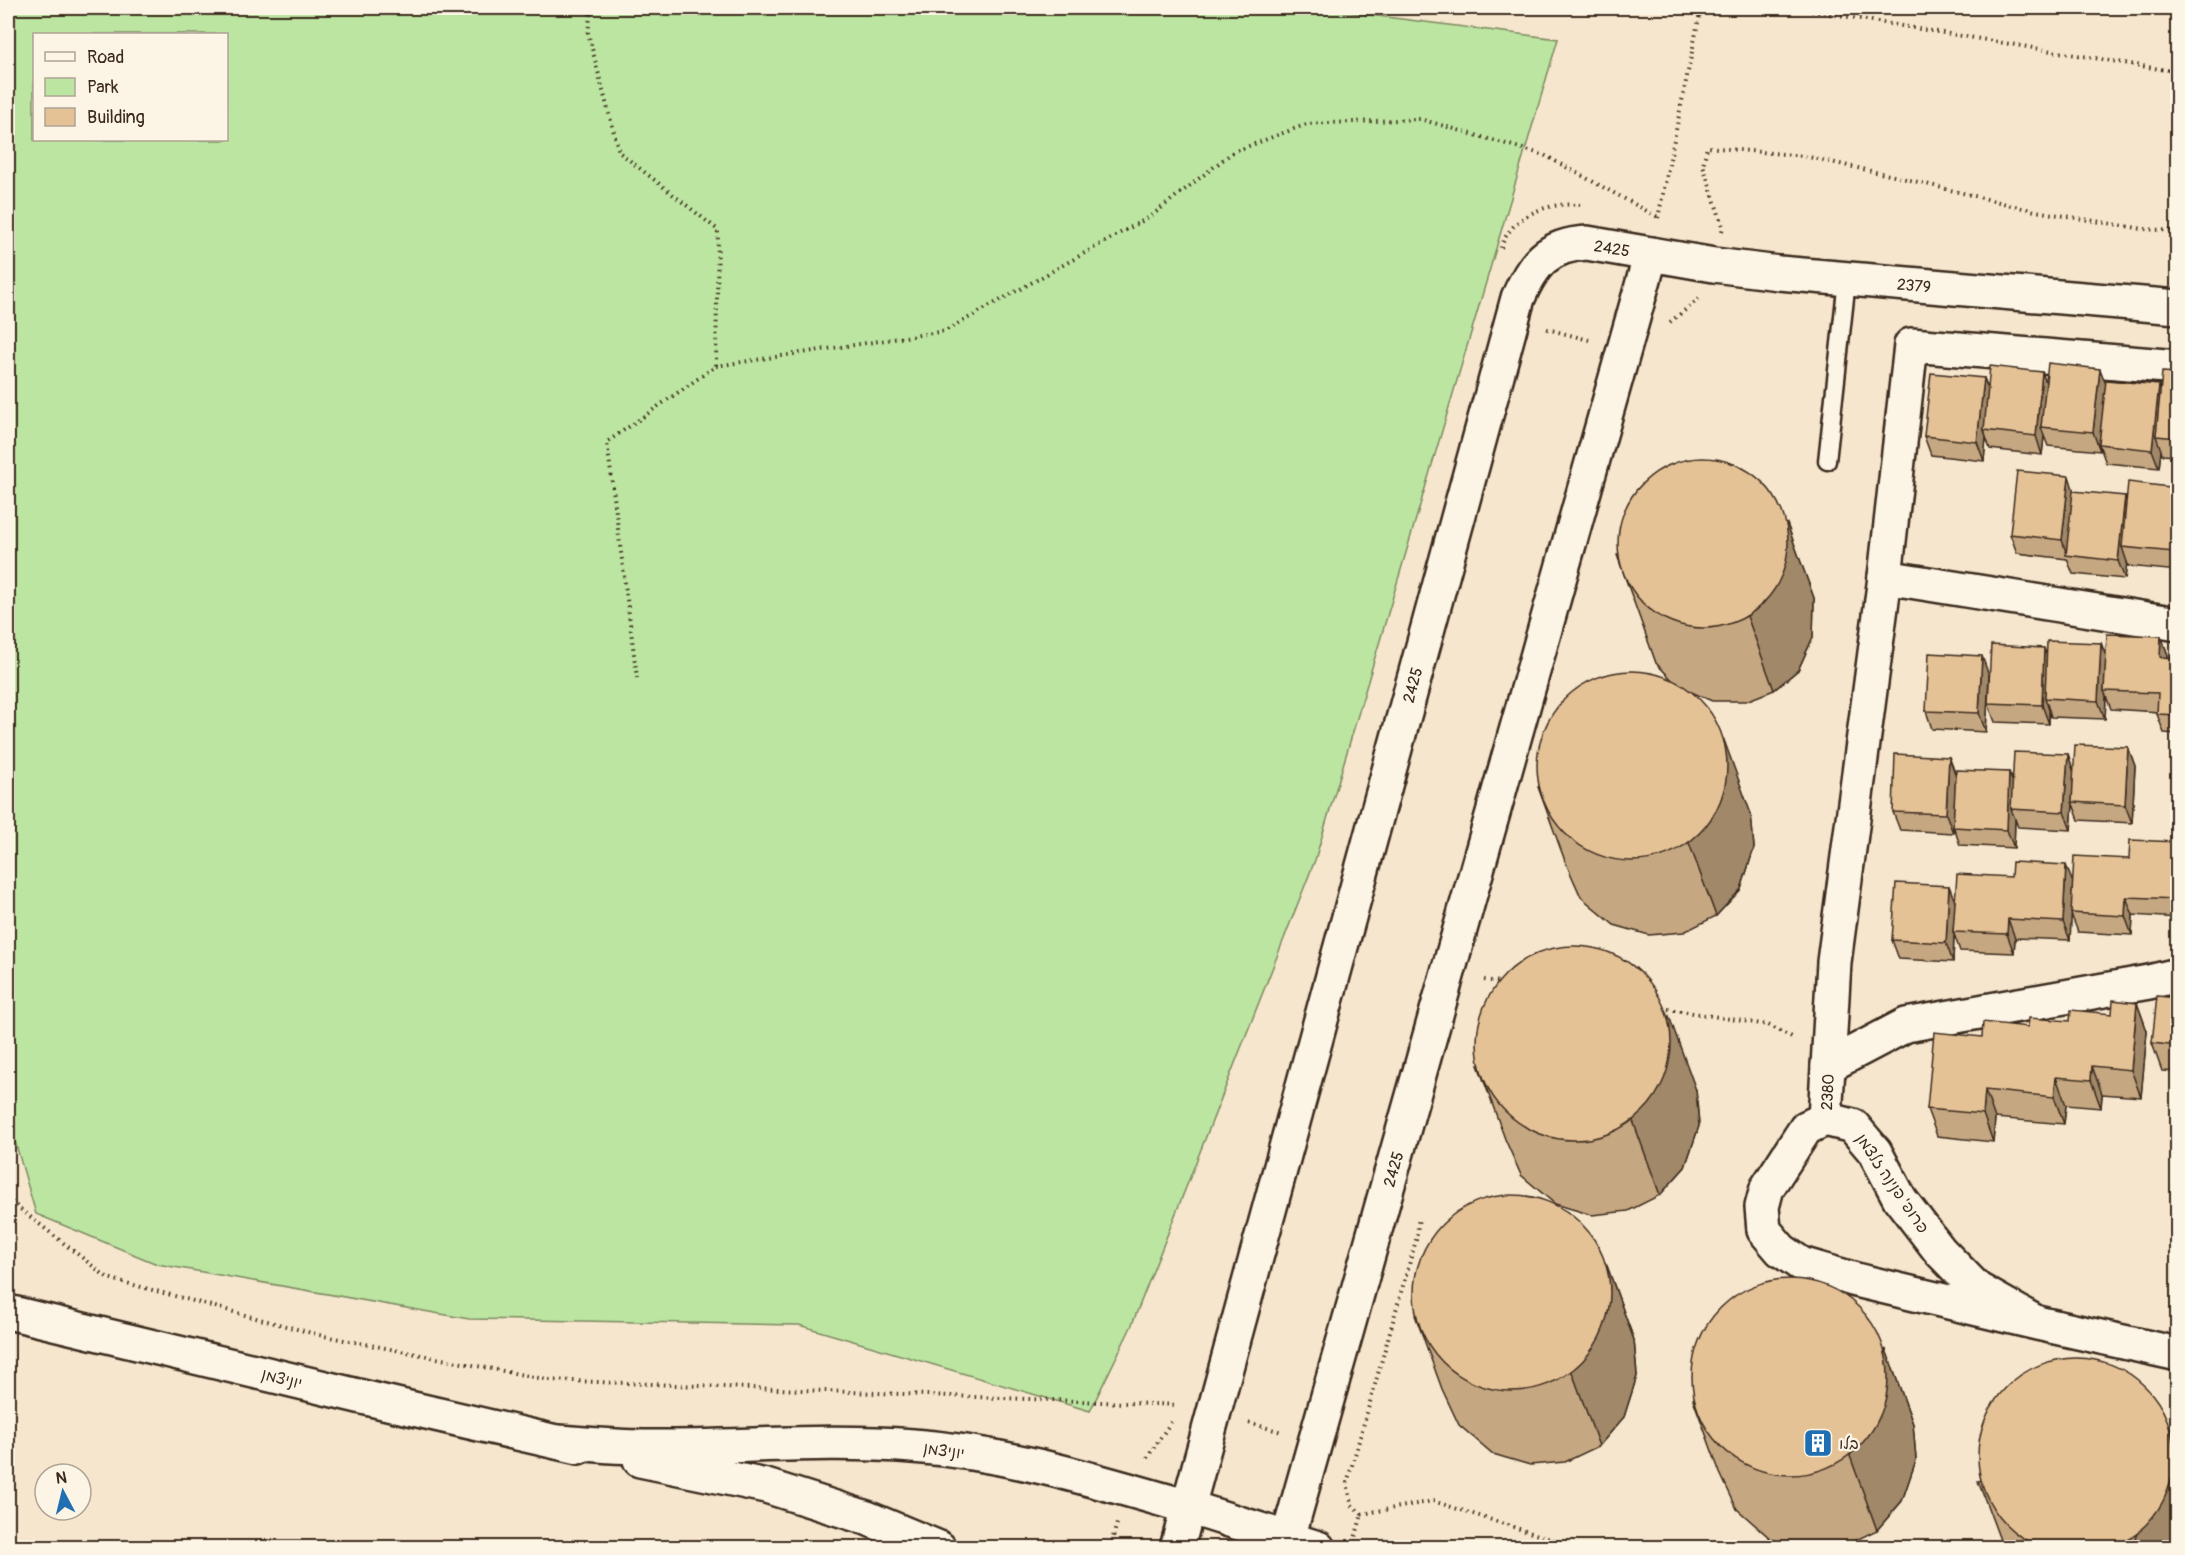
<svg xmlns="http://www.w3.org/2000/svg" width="2185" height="1555" font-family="Pangolin,'Playpen Sans Hebrew',sans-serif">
	<rect width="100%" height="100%" fill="#f5e6cd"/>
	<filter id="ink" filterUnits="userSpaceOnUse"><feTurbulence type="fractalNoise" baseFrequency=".0167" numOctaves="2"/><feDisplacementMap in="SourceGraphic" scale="12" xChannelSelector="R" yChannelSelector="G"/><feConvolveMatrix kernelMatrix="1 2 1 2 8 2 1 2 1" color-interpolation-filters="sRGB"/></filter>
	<g filter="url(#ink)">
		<!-- green -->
		<path fill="#bce5a1" stroke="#7c8860" stroke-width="1.5" fill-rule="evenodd" d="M8 8H1315L1558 39 1315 860 1131 1327 1090 1411 799 1325 469 1319 157 1264 36 1214 8 1117ZM34 34H226V140H34Z"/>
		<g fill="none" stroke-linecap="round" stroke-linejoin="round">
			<!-- service casing -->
			<g stroke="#3b2a1e" stroke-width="21">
				<polyline id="service" points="1827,461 1847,280"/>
			</g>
			<!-- minor casing -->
			<g stroke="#3b2a1e" stroke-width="38">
				<g id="minor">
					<polyline points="1885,577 2178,624"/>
					<polyline points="1828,1066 1906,1025 2149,982 2178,975"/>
					<polyline points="1825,1119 1834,962 1885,577 1911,345 2178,367"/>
					<polyline points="8,1312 379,1401 578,1447"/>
					<polyline points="2037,1323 1977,1289 1940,1251 1900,1199 1875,1152 1853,1126 1825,1119 1806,1128 1767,1188 1762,1207 1764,1230 1781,1250 1801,1264 1856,1280 2037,1323 2178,1354"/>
					<path d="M558 1442C586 1444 615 1447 644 1447 734 1448 823 1439 913 1446 1007 1453 1098 1481 1188 1507L1518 298C1533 264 1547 245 1587 243L1714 265 1779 273 2178 307"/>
					<polyline points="640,1460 766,1486 867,1518 939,1548"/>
					<polyline points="1288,1538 1651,254"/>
				</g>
			</g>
			<!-- tertiary casing -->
			<g stroke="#3b2a1e" stroke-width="38">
				<polyline id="tertiary" points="1177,1548 1188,1507 1318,1548"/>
			</g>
			<!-- path -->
			<g stroke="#3b2a1e" stroke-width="4" stroke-dasharray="1.5 4.5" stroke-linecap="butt">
				<polyline points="591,8 588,33 619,152 718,230 716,366 607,442 637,678"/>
				<polyline points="1794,8 2178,72"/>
				<polyline points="1658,218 1701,8"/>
				<polyline points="1722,231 1723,227 1703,165 1707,147 1804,156 1898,177 2035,211 2143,229 2178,231"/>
				<path d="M1501 248C1510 216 1549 201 1580 205"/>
				<polyline points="1670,322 1699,299"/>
				<polyline points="1547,329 1589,340"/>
				<polyline points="716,366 945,331 1151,216 1233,152 1307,124 1420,119 1544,155 1658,217"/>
				<polyline points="1484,980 1500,982"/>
				<polyline points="1662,1008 1768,1025 1794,1038"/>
				<polyline points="8,1197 10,1201 108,1278 319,1335 549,1380 1178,1405"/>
				<polyline points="1249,1423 1282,1432"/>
				<polyline points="1147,1458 1173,1419"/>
				<polyline points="1362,1514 1352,1505 1347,1483 1416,1240 1419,1217"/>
				<polyline points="1362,1514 1433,1501 1578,1548"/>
				<polyline points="1354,1542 1362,1514"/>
				<polyline points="1110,1548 1117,1523"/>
			</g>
			<!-- service -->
			<use href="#service" stroke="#fcf5e5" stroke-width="16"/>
			<!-- minor -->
			<use href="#minor" stroke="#fcf5e5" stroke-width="33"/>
			<!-- tertiary -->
			<use href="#tertiary" stroke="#fcf5e5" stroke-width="33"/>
		</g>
		<!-- wall -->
		<g fill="#c5a781" stroke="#3b2a1e" stroke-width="1.5">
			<polygon points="2178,373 2178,456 2162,455 2161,450 2159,468 2106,463 2100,447 2100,451 2048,446 2044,436 2042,455 1990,449 1986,437 1984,461 1931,455 1924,436 1984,378 1988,389 2046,381 2106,385 2159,385 2160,390"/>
			<polygon points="2178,488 2178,571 2128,566 2127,562 2125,579 2073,574 2067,559 2017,553 2010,534 2125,496 2127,500"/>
			<polygon points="1787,524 1814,598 1813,637 1798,670 1774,690 1746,701 1712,701 1689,691 1751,814 1754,848 1741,889 1716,916 1684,932 1649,935 1614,925 1581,897 1565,861 1538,787 1673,681 1656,663 1617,555"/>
			<polygon points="2161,636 2168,655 2168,657 2178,658 2178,734 2164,733 2157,714 2158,712 2111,709 2106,696 2105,719 2051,717 2049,710 2049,724 1995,722 1988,703 2047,655 2101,643 2106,657"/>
			<polygon points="1989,675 1986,732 1932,729 1926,711"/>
			<polygon points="2128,747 2135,766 2132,823 2079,820 2073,804 2071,830 2018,827 2015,819 2014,848 1960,845 1954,828 1953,833 1900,830 1893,812 1949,757 1956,775 2009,772 2013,781 2068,754 2073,770"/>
			<polygon points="2178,842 2178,918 2133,915 2132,935 2078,932 2071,914 2070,940 2015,938 2014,953 1960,951 1954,934 1953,962 1899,959 1892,940 1949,886 1955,903 2072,882 2129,859"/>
			<polygon points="2178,998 2178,1072 2162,1071 2152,1043"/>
			<polygon points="2137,1003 2147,1031 2141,1097 2102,1094 2101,1108 2066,1105 2064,1124 1995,1118 1993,1142 1937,1136 1927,1109 1982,1037 2028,1027 2070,1021 2112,1014"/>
			<polygon points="1478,1065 1696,1090 1699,1126 1685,1167 1660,1195 1628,1211 1592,1215 1555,1204 1521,1175 1505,1139"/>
			<polygon points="1607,1266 1634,1340 1637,1376 1624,1417 1599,1446 1565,1462 1530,1465 1493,1454 1459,1425 1442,1389 1415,1315"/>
			<polygon points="1886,1350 1913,1424 1916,1460 1902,1501 1877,1530 1844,1546 1828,1548 1801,1548 1771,1539 1737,1509 1720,1473 1693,1399"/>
			<polygon points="2172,1431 2178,1446 2178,1548 2003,1548 1978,1481"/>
		</g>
		<!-- shaded-wall -->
		<g fill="#a08869" stroke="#3b2a1e" stroke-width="1.5">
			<polygon points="2100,369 2107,387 2099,444 2100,451 2093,432"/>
			<polygon points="2042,372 2049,390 2041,427 2044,436 2042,455 2036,436"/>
			<polygon points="1984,378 1990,396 1984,430 1986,437 1984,461 1977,442"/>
			<polygon points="2159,385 2165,404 2156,436 2161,450 2159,468 2152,450"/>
			<polygon points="2069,476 2075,495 2067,555 2062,540"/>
			<polygon points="2125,496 2132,515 2122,547 2127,562 2125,579 2118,561"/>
			<polygon points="2178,516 2178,563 2174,552"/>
			<polygon points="1787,524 1814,598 1813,637 1798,670 1774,690 1747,616"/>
			<polygon points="2161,636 2168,655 2167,676 2160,657"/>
			<polygon points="2101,643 2108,662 2104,691 2106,696 2105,719 2098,701"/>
			<polygon points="2044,648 2051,667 2045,698 2049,710 2049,724 2042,705"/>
			<polygon points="1982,656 1989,675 1986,732 1979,713"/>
			<polygon points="1724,740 1751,814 1754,848 1741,889 1716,916 1689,843"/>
			<polygon points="2128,747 2135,766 2132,823 2125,805"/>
			<polygon points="2068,754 2074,773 2072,802 2073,804 2071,830 2064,812"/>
			<polygon points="1949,757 1956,776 1953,833 1946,814"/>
			<polygon points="2009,772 2016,791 2011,809 2015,819 2014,848 2007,830"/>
			<polygon points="2066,865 2073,883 2070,940 2063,922"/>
			<polygon points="1949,886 1956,904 1953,932 1954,934 1953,962 1946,943"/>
			<polygon points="2126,897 2133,915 2132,935 2125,916"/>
			<polygon points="2008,919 2015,938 2014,953 2007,934"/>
			<polygon points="2137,1003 2147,1031 2141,1097 2131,1070"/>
			<polygon points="1669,1016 1696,1090 1699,1126 1685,1167 1660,1195 1633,1121"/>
			<polygon points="2092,1066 2102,1094 2101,1108 2091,1080"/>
			<polygon points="2056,1077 2066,1105 2064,1124 2054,1097"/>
			<polygon points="1985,1090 1995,1118 1993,1142 1983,1114"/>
			<polygon points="1607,1266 1634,1340 1637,1376 1624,1417 1599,1446 1572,1372"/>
			<polygon points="1886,1350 1913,1424 1916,1460 1902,1501 1877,1530 1850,1456"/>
			<polygon points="2172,1431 2178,1446 2178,1548 2139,1548 2135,1538"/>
		</g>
		<!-- building -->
		<g fill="#e5c296" stroke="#3b2a1e" stroke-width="1.5">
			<polygon points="2048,363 2100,369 2093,432 2041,427"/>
			<polygon points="1990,366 2042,372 2036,436 1984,430"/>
			<polygon points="2162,372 2178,373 2178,438 2156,436"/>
			<polygon points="1931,373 1984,378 1977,442 1924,436"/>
			<polygon points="2106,380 2159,385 2152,450 2099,444"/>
			<circle cx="1703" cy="543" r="85"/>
			<polygon points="2017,471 2069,476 2062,540 2010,534"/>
			<polygon points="2128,482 2178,488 2178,516 2174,552 2122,547"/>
			<polygon points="2073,491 2125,496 2118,561 2066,555"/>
			<polygon points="2107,634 2161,636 2160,657 2178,658 2178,715 2157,714 2158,693 2104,691"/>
			<polygon points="2047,641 2101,643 2098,701 2045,698"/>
			<polygon points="1991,645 2044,648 2042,705 1988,703"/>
			<polygon points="1929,653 1982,656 1979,713 1926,711"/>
			<circle cx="1632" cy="766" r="95"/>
			<polygon points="2075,745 2128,747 2125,805 2072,802"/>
			<polygon points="2014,752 2068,754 2064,812 2011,809"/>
			<polygon points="1895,754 1949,757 1946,814 1893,812"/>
			<polygon points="1956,770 2009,772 2007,830 1953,827"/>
			<polygon points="2130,840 2178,842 2178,899 2126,897 2125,916 2071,913 2074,856 2129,859"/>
			<polygon points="2012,862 2066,865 2063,922 2008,919 2007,934 1953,932 1957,874 2011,877"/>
			<polygon points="1896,883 1949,886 1946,943 1892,940"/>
			<circle cx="1574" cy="1043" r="97"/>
			<polygon points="2157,996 2178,998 2178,1046 2152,1043"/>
			<polygon points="2113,1000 2137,1003 2131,1070 2092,1066 2091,1080 2056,1077 2054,1097 1985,1090 1983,1114 1927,1109 1934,1032 1982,1037 1983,1022 2028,1027 2029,1018 2070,1021 2071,1010 2112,1014"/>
			<circle cx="1512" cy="1293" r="98"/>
			<circle cx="1790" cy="1377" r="98"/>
			<circle cx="2076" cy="1456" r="98"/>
		</g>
	</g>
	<!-- icons -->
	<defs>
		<g id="building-square" transform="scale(1.5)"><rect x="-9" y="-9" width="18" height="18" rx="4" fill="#1f6fb2" stroke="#fcf5e5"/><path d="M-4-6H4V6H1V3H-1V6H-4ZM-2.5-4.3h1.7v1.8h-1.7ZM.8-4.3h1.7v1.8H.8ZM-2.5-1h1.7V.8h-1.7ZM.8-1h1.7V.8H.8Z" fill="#fff"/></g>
	</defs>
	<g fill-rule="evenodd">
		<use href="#building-square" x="1818" y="1443"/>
	</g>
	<g text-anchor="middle" stroke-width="4.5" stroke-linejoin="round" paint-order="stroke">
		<!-- street labels -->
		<g font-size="16" fill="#3b2a1e" stroke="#fcf5e5">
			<text transform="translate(1612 248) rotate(9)" y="6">2425</text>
			<text transform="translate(1914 285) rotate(5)" y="6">2379</text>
			<text transform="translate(1412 685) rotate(-75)" y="6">2425</text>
			<text transform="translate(1827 1092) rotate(-87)" y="6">2380</text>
			<text transform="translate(1393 1169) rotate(-74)" y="6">2425</text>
			<text transform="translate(1893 1183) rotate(56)" y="6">פרופ' פנינה זלצמן</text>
			<text transform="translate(282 1378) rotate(14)" y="6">יוניצמן</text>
			<text transform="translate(944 1450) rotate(8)" y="6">יוניצמן</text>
		</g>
		<!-- poi labels -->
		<g font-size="16" fill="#3b2a1e" stroke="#fcf5e5" text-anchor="start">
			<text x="1839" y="1449">בלו</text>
		</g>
	</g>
	<!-- margin -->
	<rect width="2185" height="1555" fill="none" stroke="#fcf5e5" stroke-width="30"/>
	<rect x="15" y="15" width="2155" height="1525" fill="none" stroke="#3b2a1e" stroke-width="2" filter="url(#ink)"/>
	<!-- legend -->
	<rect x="33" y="33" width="195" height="108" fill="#fcf5e5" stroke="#afa495" stroke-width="1.5"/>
	<rect x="45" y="52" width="30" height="9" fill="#fcf5e5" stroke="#afa495" stroke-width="1.5"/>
	<text x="87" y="63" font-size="18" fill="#3b2a1e">Road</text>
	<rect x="45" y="78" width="30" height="18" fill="#bce5a1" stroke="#afa495" stroke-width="1.5"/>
	<text x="87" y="93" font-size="18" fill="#3b2a1e">Park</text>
	<rect x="45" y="108" width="30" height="18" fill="#e5c296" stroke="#afa495" stroke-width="1.5"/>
	<text x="87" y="123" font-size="18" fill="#3b2a1e">Building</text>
	<!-- north arrow -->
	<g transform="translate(63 1492) rotate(353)"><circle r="28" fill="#fcf5e5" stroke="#afa495" stroke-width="1.5"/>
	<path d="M0-4.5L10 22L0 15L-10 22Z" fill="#1f6fb2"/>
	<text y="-9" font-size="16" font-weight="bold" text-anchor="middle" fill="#3b2a1e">N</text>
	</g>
</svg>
